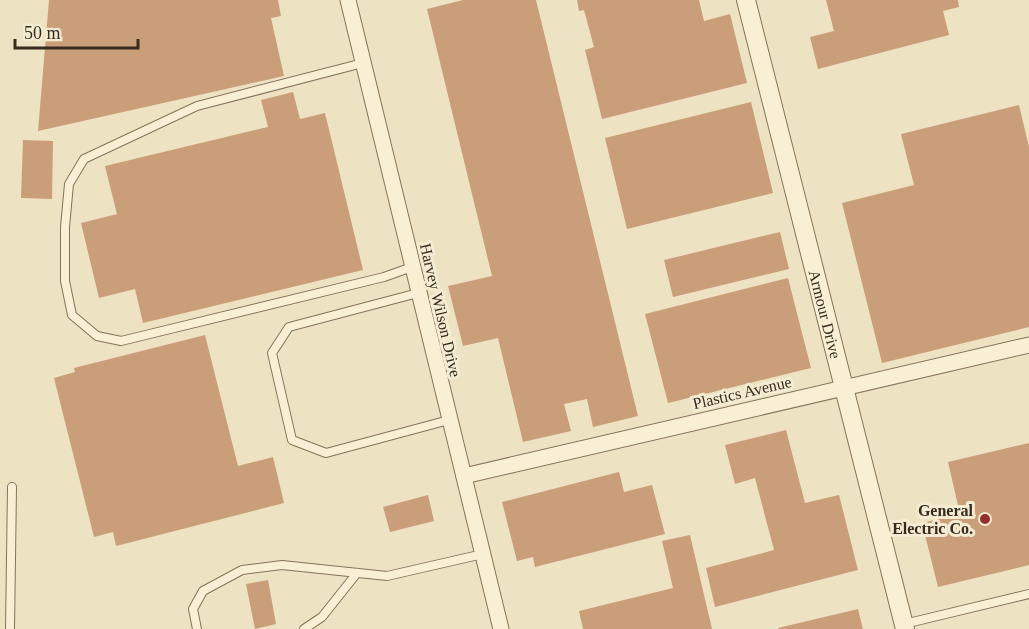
<svg xmlns="http://www.w3.org/2000/svg" width="1029" height="629" font-family="'Times New Roman',serif">
	<rect width="100%" height="100%" fill="#ede2c2"/>
	<!-- building -->
	<g fill="#ca9e79">
		<polygon points="49,0 278,0 281,16 271,18 284,76 38,131"/>
		<polygon points="463,0 536,0 638,416 593,427 587,399 564,404 571,431 523,442 498,338 463,346 448,286 492,276 427,9"/>
		<polygon points="577,0 699,0 704,21 730,14 747,83 602,119 585,50 594,47 584,10 579,11"/>
		<polygon points="826,0 958,0 959,7 943,11 949,35 818,69 810,37 834,31"/>
		<polygon points="293,92 300,119 325,113 363,270 143,323 135,289 99,298 81,223 117,214 105,166 268,127 261,100"/>
		<polygon points="751,102 773,193 627,229 605,138"/>
		<polygon points="1019,105 1029,147 1029,327 882,363 842,203 914,185 901,134"/>
		<polygon points="23,140 53,141 52,199 21,198"/>
		<polygon points="780,232 789,269 673,297 664,260"/>
		<polygon points="788,278 811,368 668,403 645,314"/>
		<polygon points="205,335 238,466 273,457 284,503 116,546 113,532 94,537 54,378 75,372 74,368"/>
		<polygon points="786,430 805,503 839,495 858,570 715,607 706,568 774,550 755,478 735,484 725,445"/>
		<polygon points="1029,443 1029,565 938,587 922,523 960,514 948,462"/>
		<polygon points="619,472 624,492 652,485 665,534 535,567 533,557 517,561 502,502"/>
		<polygon points="428,495 434,521 390,532 383,507"/>
		<polygon points="690,535 712,629 583,629 579,611 673,588 662,541"/>
		<polygon points="268,580 276,624 255,629 246,584"/>
		<polygon points="858,609 863,629 779,629 778,628"/>
	</g>
	<g fill="none" stroke-linecap="round" stroke-linejoin="round">
		<!-- service casing -->
		<g stroke="#86735a" stroke-width="10">
			<g id="service">
				<polyline points="363,63 197,106 84,159 69,184 65,227 65,281 72,315 97,336 121,341 384,277 412,267"/>
				<polyline points="418,293 289,327 272,353 292,440 326,453 449,420"/>
				<polyline points="904,624 1029,594"/>
				<polyline points="10,629 12,487"/>
				<polyline points="197,629 193,609 203,591 242,570 282,565 387,576 483,554"/>
				<polyline points="304,629 322,617 357,573"/>
			</g>
		</g>
		<!-- minor casing -->
		<g stroke="#86735a" stroke-width="17">
			<g id="minor">
				<polyline points="348,0 501,629"/>
				<polyline points="464,476 1029,345"/>
			</g>
		</g>
		<!-- tertiary casing -->
		<g stroke="#86735a" stroke-width="20">
			<g id="tertiary">
				<path id="s1" d="M746 0 905 629"/>
			</g>
		</g>
		<!-- service -->
		<use href="#service" stroke="#f8efd5" stroke-width="8"/>
		<!-- minor -->
		<use href="#minor" stroke="#f8efd5" stroke-width="15"/>
		<!-- tertiary -->
		<use href="#tertiary" stroke="#f8efd5" stroke-width="18"/>
	</g>
	<!-- markers -->
	<circle fill="#942f2b" stroke="#f4ecd2" stroke-width="2" cx="985" cy="519" r="6"/>
	<g text-anchor="middle" stroke-width="6" stroke-linejoin="round" paint-order="stroke">
		<!-- street labels -->
		<g font-size="16" fill="#362b1e" stroke="#f4ecd2">
			<text transform="translate(441 310) rotate(77)" y="6">Harvey Wilson Drive</text>
			<text dy="6" stroke="none"><textPath href="#s1" startOffset="324">Armour Drive</textPath></text>
			<text transform="translate(742 392) rotate(-13)" y="6">Plastics Avenue</text>
		</g>
		<!-- poi labels -->
		<g font-size="16" font-weight="bold" fill="#362b1e" stroke="#f4ecd2" text-anchor="end">
			<text x="973" y="516">General<tspan x="973" dy="18">Electric Co.</tspan></text>
		</g>
	</g>
	<!-- scale -->
	<path d="M15 39v9h123v-9" fill="none" stroke="#362b1e" stroke-width="3"/>
	<text x="24" y="39" font-size="18" fill="#362b1e" stroke="#f4ecd2" stroke-width="4.5" paint-order="stroke">50 m</text>
</svg>
